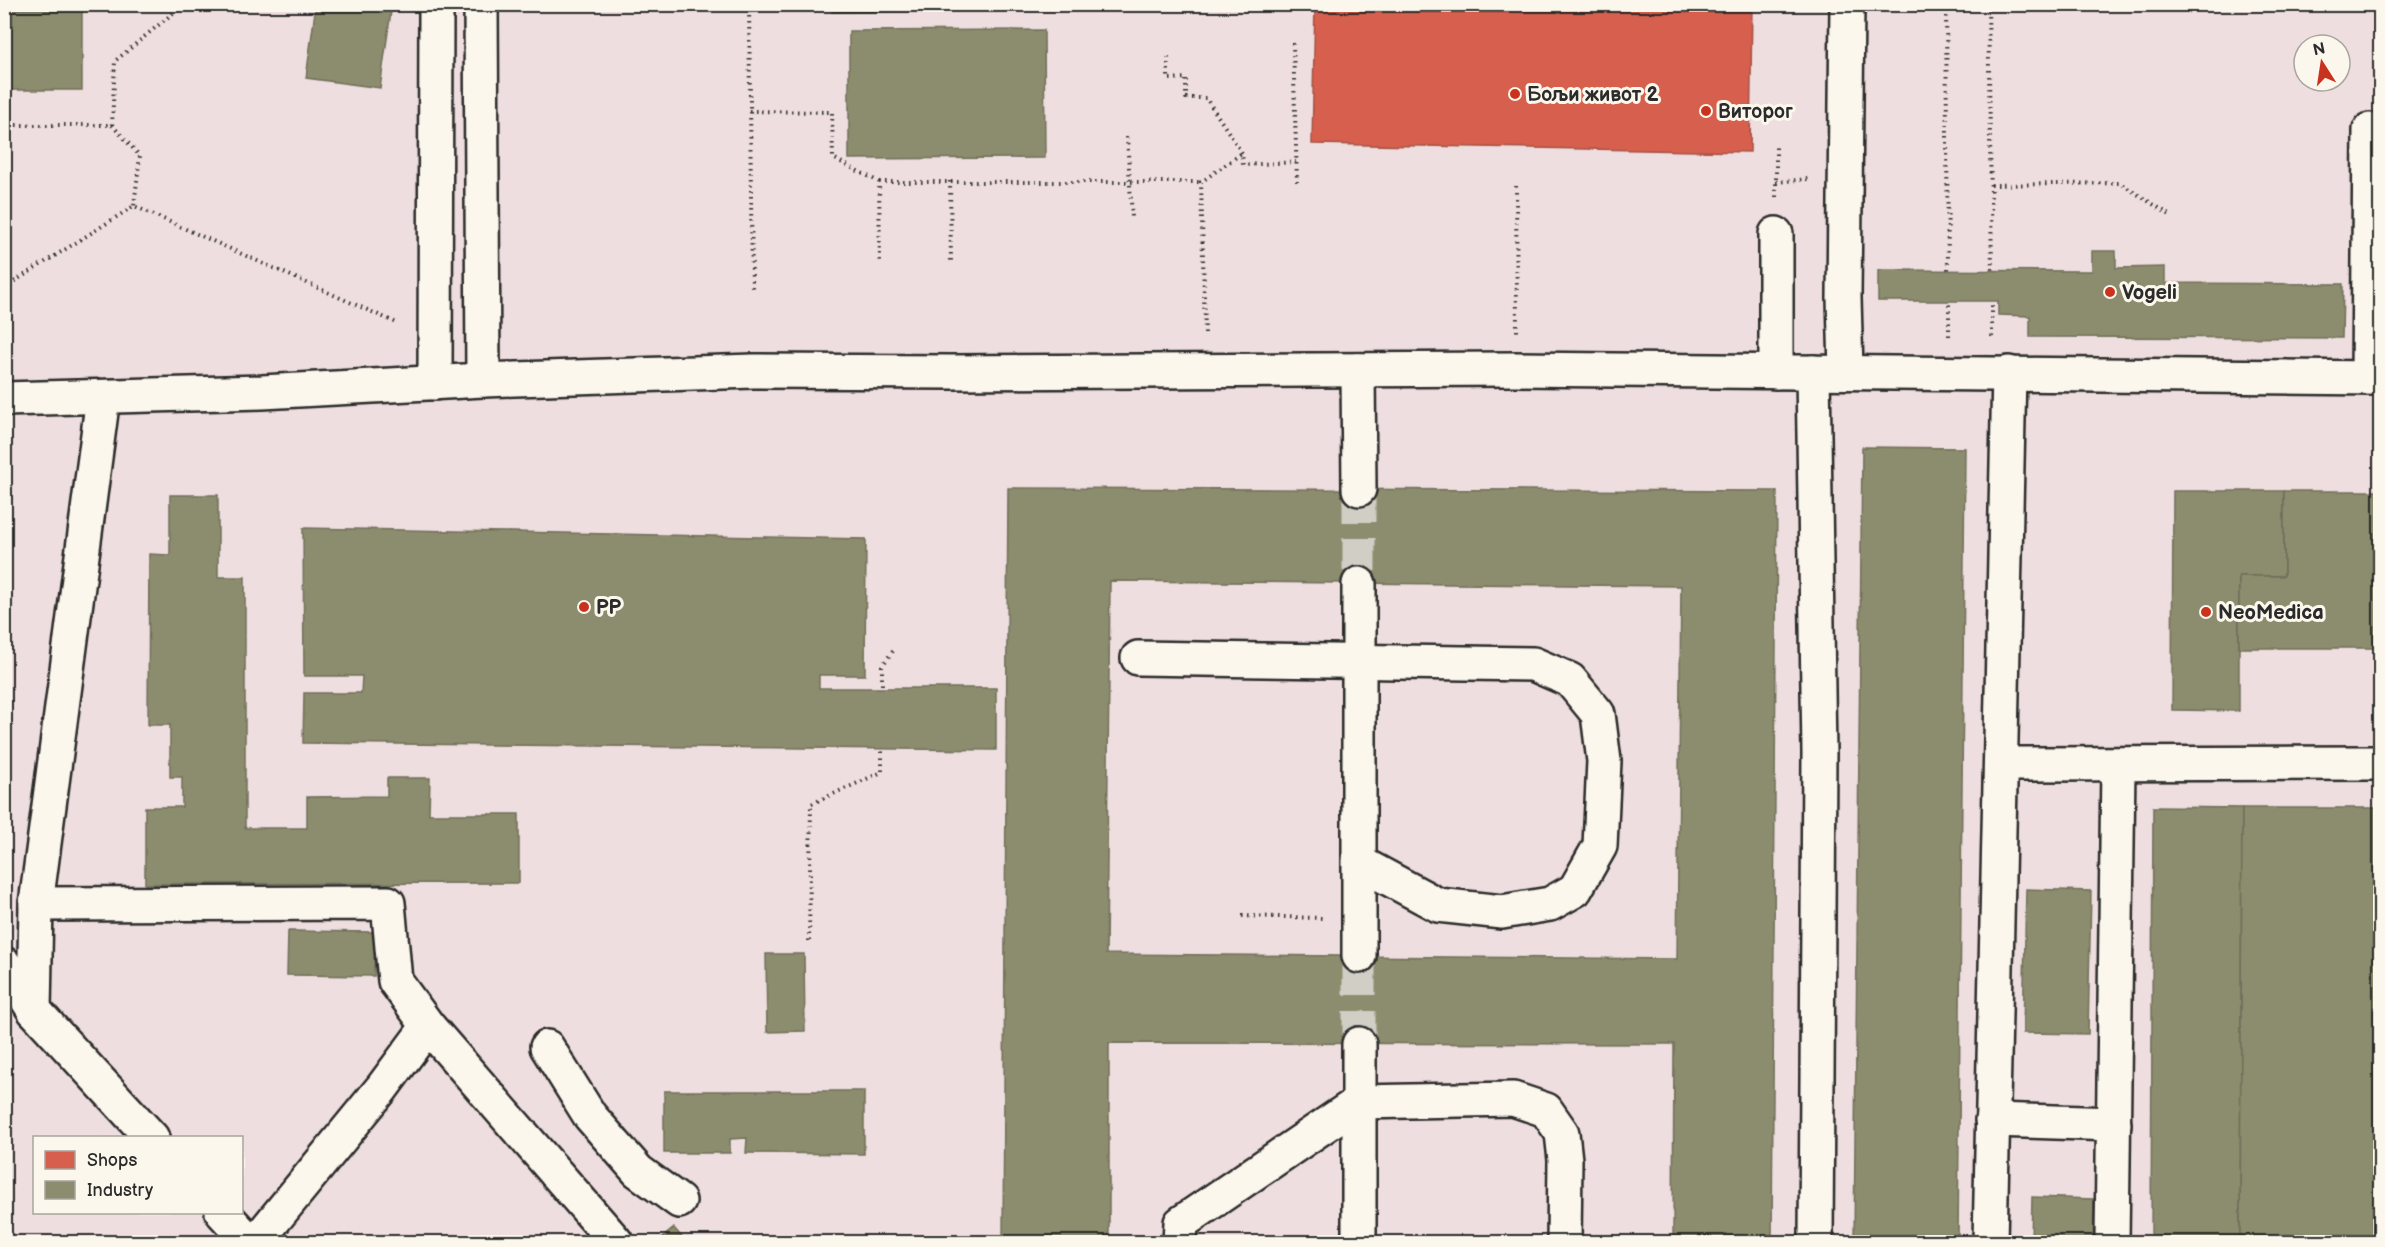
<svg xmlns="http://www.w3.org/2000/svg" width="2385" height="1247" font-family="'Balsamiq Sans',sans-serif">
	<rect width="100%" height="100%" fill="#fbf7ec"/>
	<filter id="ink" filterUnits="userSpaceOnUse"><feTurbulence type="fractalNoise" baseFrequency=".0167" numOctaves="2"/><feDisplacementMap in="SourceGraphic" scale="12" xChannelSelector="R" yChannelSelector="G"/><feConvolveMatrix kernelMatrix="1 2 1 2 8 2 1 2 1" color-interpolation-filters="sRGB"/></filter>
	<g filter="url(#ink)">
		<!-- built -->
		<path fill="#efdedf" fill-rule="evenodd" d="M5 5H2380V1242H5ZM2304 45H2340V81H2304ZM34 1138H242V1212H34Z"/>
		<!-- shops -->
		<polygon fill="#d6604d" stroke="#a35043" stroke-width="1.5" points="1315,4 1752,4 1750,152 1312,144"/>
		<!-- industry -->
		<g fill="#8c8c6e" stroke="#6f6f5a" stroke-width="1.5" fill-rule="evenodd">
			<polygon points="316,4 392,4 380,88 306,78"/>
			<polygon points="832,4 1090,4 1090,10 832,12"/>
			<rect x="4" y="9" width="78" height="81"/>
			<polygon points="1044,30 1045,158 849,159 849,31"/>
			<polygon points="2092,251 2116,251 2116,268 2165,267 2165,283 2343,284 2342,338 2030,337 2030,316 1998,315 1998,301 1878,301 1878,270 2092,271"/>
			<polygon points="1862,447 1965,448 1958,1242 1854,1242"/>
			<path d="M1008 488 1777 491 1772 1242H1673L1674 1044 1109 1043V1242H1003ZM1110 581 1681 586 1677 959 1106 954Z"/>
			<polygon points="2173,491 2284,491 2284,576 2239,576 2239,711 2172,710"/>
			<polygon points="2284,491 2380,491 2380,648 2239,648 2239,576 2284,576"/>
			<polygon points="170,495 218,495 218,577 245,577 245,828 307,828 307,797 387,796 387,778 430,778 429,814 519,814 519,883 145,884 145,807 182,807 182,777 170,777 170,725 148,725 149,554 170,555"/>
			<polygon points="303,528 866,539 865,675 819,675 819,688 996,688 996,750 303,743 304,693 361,693 362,676 304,676"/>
			<polygon points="2153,807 2242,808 2240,1242 2151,1242"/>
			<polygon points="2242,808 2380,808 2380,1242 2240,1242"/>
			<polygon points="2026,889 2091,891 2088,1034 2023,1033"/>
			<polygon points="288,931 375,932 374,976 287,975"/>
			<polygon points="766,954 804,954 805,1031 767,1032"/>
			<polygon points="664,1091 864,1091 864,1154 746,1153 747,1138 730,1139 730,1153 664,1153"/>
			<polygon points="2032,1197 2094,1199 2093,1242 2031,1242"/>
			<polygon points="674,1228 686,1242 657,1242"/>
		</g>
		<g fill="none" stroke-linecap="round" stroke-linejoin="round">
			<!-- minor-tunnel -->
			<g stroke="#d1cec5" stroke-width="33" stroke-dasharray="33 16" stroke-linecap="butt">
				<polyline points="1359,489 1359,584"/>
				<polyline points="1359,1044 1359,956"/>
			</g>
			<!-- minor casing -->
			<g stroke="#2b2b2b" stroke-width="38">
				<g id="minor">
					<polyline points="481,4 483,380"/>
					<polyline points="1358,370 1359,489"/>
					<polyline points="1846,371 1844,298 1847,4"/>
					<polyline points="1776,372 1776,234"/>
					<polyline points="1813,372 1819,753 1816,1242"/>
					<polyline points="2368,378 2370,130"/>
					<polyline points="435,383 436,4"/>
					<polyline points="4,399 262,392 483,380 753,371 952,372 1516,369 2380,378"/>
					<polyline points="1138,658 1533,664 1570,680 1598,714 1604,761 1600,846 1575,890 1550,904 1502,912 1438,905 1360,863"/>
					<polyline points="2001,764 2380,763"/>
					<polyline points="36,904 388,903 395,981 428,1026 616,1242"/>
					<polyline points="1359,956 1359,584"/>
					<polyline points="4,964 34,1010 152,1138"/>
					<polyline points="34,1010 36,904 103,397"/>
					<polyline points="1359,1044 1359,1242"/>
					<polyline points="547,1047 590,1116 638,1171 679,1201"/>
					<polyline points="1992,1120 2114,1124"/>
					<polyline points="222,1212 250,1242"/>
					<polyline points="256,1242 382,1088 428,1026"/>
					<polyline points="1180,1242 1181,1223 1359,1102 1513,1099 1546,1110 1562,1133 1565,1160 1564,1242"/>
					<polyline points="1990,1242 2009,373"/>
					<polyline points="2112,1242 2118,765"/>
				</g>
			</g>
			<!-- path -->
			<g stroke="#2b2b2b" stroke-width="4" stroke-dasharray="1.5 4.5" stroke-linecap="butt">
				<polyline points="749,4 752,291"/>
				<polyline points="1946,4 1948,270"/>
				<polyline points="1988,4 1992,270"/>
				<polyline points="1293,43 1297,182"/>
				<polyline points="1168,57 1168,79 1186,78 1186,98 1206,98 1242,153 1243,165 1296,162"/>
				<polyline points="749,111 832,112 833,158 879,182 880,264"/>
				<polyline points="4,125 112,125 140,156 134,206"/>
				<polyline points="112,125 115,61 184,4"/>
				<polyline points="1127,137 1132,217"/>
				<polyline points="950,181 951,264"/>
				<polyline points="879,182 1201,182"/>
				<polyline points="1776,182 1808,179"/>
				<polyline points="1991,185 2120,183 2170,215"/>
				<polyline points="1516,186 1517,332"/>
				<polyline points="1776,197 1776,147"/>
				<polyline points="4,288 134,206 399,324"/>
				<polyline points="1205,333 1201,182 1242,153"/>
				<polyline points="1949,336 1949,301"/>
				<polyline points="1992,337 1992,301"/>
				<polyline points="882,685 882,666 895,648"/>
				<polyline points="1242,916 1323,918"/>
				<polyline points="809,941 811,804 882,772 882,751"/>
			</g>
			<!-- minor -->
			<use href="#minor" stroke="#fbf7ec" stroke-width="33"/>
		</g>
	</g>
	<!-- markers -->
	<g fill="#c8321e" stroke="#fbf7ec" stroke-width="2">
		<circle cx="1515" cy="94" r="6"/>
		<circle cx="1706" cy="111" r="6"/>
		<circle cx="2110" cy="292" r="6"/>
		<circle cx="584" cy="607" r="6"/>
		<circle cx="2206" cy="612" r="6"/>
	</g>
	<g text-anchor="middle" stroke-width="6" stroke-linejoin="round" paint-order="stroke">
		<!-- poi labels -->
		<g font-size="20" font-weight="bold" fill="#2b2b2b" stroke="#fbf7ec" text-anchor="start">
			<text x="1527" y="101">Бољи живот 2</text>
			<text x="1718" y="118">Виторог</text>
			<text x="2122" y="299">Vogeli</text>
			<text x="596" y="614">PP</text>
			<text x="2218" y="619">NeoMedica</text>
		</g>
	</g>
	<!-- margin -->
	<rect width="2385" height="1247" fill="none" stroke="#fbf7ec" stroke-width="24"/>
	<rect x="12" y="12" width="2361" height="1223" fill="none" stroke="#2b2b2b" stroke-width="2" filter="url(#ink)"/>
	<!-- legend -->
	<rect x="33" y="1136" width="210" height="78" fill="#fbf7ec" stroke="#a8a59f" stroke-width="1.5"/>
	<rect x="45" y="1151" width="30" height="18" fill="#d6604d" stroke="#a8a59f" stroke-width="1.5"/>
	<text x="87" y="1166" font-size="18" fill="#2b2b2b">Shops</text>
	<rect x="45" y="1181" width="30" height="18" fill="#8c8c6e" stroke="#a8a59f" stroke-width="1.5"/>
	<text x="87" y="1196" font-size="18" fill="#2b2b2b">Industry</text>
	<!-- north arrow -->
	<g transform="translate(2322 63) rotate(348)"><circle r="28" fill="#fbf7ec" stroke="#a8a59f" stroke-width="1.5"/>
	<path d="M0-4.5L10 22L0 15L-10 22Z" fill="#c8321e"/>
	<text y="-9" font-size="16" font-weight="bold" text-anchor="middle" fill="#2b2b2b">N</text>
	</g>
</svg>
